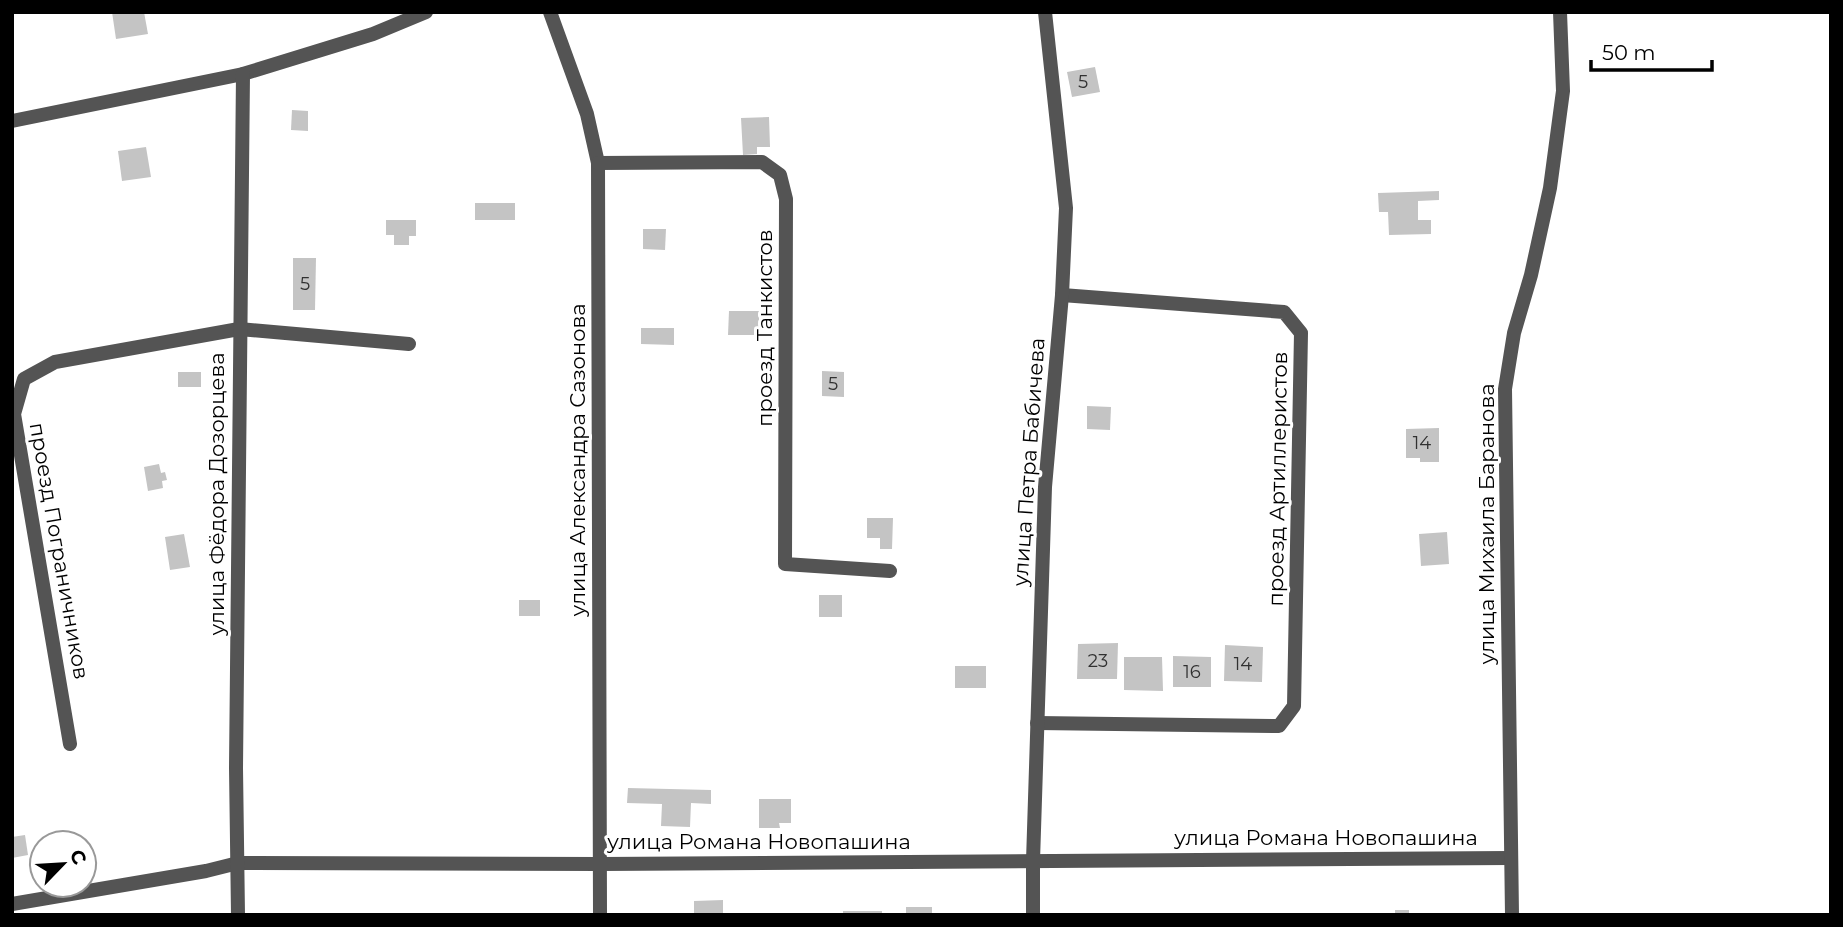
<svg xmlns="http://www.w3.org/2000/svg" width="1843" height="927" font-family="Montserrat,sans-serif">
	<rect width="100%" height="100%" fill="#fff"/>
	<!-- building -->
	<g fill="#c4c4c4">
		<polygon points="112,12 144,12 148,34 116,39"/>
		<polygon points="1095,67 1100,92 1072,97 1067,72"/>
		<polygon points="292,110 308,111 308,131 291,130"/>
		<polygon points="769,117 770,147 757,147 757,154 743,155 741,118"/>
		<polygon points="146,147 151,177 122,181 118,151"/>
		<polygon points="1439,191 1439,200 1418,201 1418,220 1431,220 1431,234 1389,235 1388,212 1379,212 1378,193"/>
		<rect x="475" y="203" width="40" height="17"/>
		<polygon points="386,220 416,220 416,236 409,236 409,245 394,245 394,235 386,235"/>
		<polygon points="643,229 666,229 665,250 643,249"/>
		<polygon points="293,258 316,258 315,310 293,310"/>
		<polygon points="729,311 759,311 759,335 728,335"/>
		<polygon points="641,328 674,328 674,345 641,344"/>
		<polygon points="822,371 844,372 844,397 822,396"/>
		<rect x="178" y="372" width="23" height="15"/>
		<polygon points="1087,406 1111,407 1110,430 1087,429"/>
		<polygon points="1439,428 1439,462 1420,462 1420,458 1406,458 1406,429"/>
		<polygon points="159,464 161,473 165,472 167,480 162,481 163,488 148,491 144,467"/>
		<polygon points="867,518 893,518 892,549 880,549 880,538 867,538"/>
		<polygon points="1447,532 1449,564 1421,566 1419,534"/>
		<polygon points="184,534 190,567 170,570 165,537"/>
		<rect x="819" y="595" width="23" height="22"/>
		<rect x="519" y="600" width="21" height="16"/>
		<polygon points="1118,643 1117,679 1077,679 1078,644"/>
		<polygon points="1225,645 1263,647 1262,682 1224,681"/>
		<polygon points="1173,656 1211,657 1211,687 1173,687"/>
		<polygon points="1124,657 1162,657 1163,691 1124,690"/>
		<rect x="955" y="666" width="31" height="22"/>
		<polygon points="628,788 711,790 711,804 691,803 690,827 661,826 662,804 627,803"/>
		<polygon points="759,799 791,799 791,823 779,823 780,828 759,828"/>
		<polygon points="25,835 28,855 12,858 12,837"/>
		<polygon points="723,900 723,915 694,915 694,901"/>
		<rect x="906" y="907" width="26" height="8"/>
		<rect x="1395" y="910" width="14" height="5"/>
		<rect x="843" y="911" width="39" height="4"/>
	</g>
	<g fill="none" stroke-linecap="round" stroke-linejoin="round">
		<!-- street -->
		<g stroke="#545454" stroke-width="14">
			<polyline points="550,12 587,114 598,163 600,915"/>
			<polyline points="12,121 243,74 373,34 426,12"/>
			<polyline points="598,163 762,162 780,175 786,199 785,564 890,571"/>
			<polyline points="1037,723 1279,726 1294,706 1301,333 1284,312 1062,295"/>
			<polyline points="70,744 14,414 24,379 55,362 239,329 409,344"/>
			<polyline points="12,904 206,871 238,863 601,864 1510,858"/>
			<polyline points="238,915 236,768 243,74"/>
			<polyline points="1033,915 1033,861 1045,487 1062,295 1066,208 1045,12"/>
			<polyline points="1512,915 1505,389 1514,333 1531,275 1550,188 1563,91 1560,12"/>
		</g>
	</g>
	<g text-anchor="middle" stroke-width="6" stroke-linejoin="round" paint-order="stroke">
		<!-- number labels -->
		<g font-size="18" fill="#313131">
			<text x="1083" y="88">5</text>
			<text x="305" y="290">5</text>
			<text x="833" y="390">5</text>
			<text x="1422" y="449">14</text>
			<text x="1098" y="667">23</text>
			<text x="1243" y="670">14</text>
			<text x="1192" y="678">16</text>
		</g>
		<!-- street labels -->
		<g font-size="21" fill="#000" stroke="#fff">
			<text transform="translate(765 328) rotate(-90)" y="7">проезд Танкистов</text>
			<text transform="translate(578 460) rotate(-90)" y="7">улица Александра Сазонова</text>
			<text transform="translate(1029 462) rotate(-86)" y="7">улица Петра Бабичева</text>
			<text transform="translate(1278 479) rotate(-89)" y="7">проезд Артиллеристов</text>
			<text transform="translate(217 494) rotate(-90)" y="7">улица Фёдора Дозорцева</text>
			<text transform="translate(1487 524) rotate(-90)" y="7">улица Михаила Баранова</text>
			<text transform="translate(59 551) rotate(80)" y="7">проезд Пограничников</text>
			<text x="1326" y="845">улица Романа Новопашина</text>
			<text x="759" y="849">улица Романа Новопашина</text>
		</g>
	</g>
	<!-- border -->
	<rect width="1843" height="927" fill="none" stroke="#000000" stroke-width="28"/>
	<!-- north arrow -->
	<g transform="translate(63 864) rotate(65)"><circle r="33" fill="#ffffff" stroke="#999999" stroke-width="2"/>
	<path d="M0-5L12 26L0 18L-12 26Z" fill="#000000"/>
	<text y="-10" font-size="19" font-weight="bold" text-anchor="middle" fill="#000000">С</text>
	</g>
	<!-- scale -->
	<path d="M1591 60v10h121v-10" fill="none" stroke="#000000" stroke-width="3.5"/>
	<text x="1602" y="60" font-size="21" fill="#000000" stroke="#ffffff" stroke-width="5" paint-order="stroke">50 m</text>
</svg>
